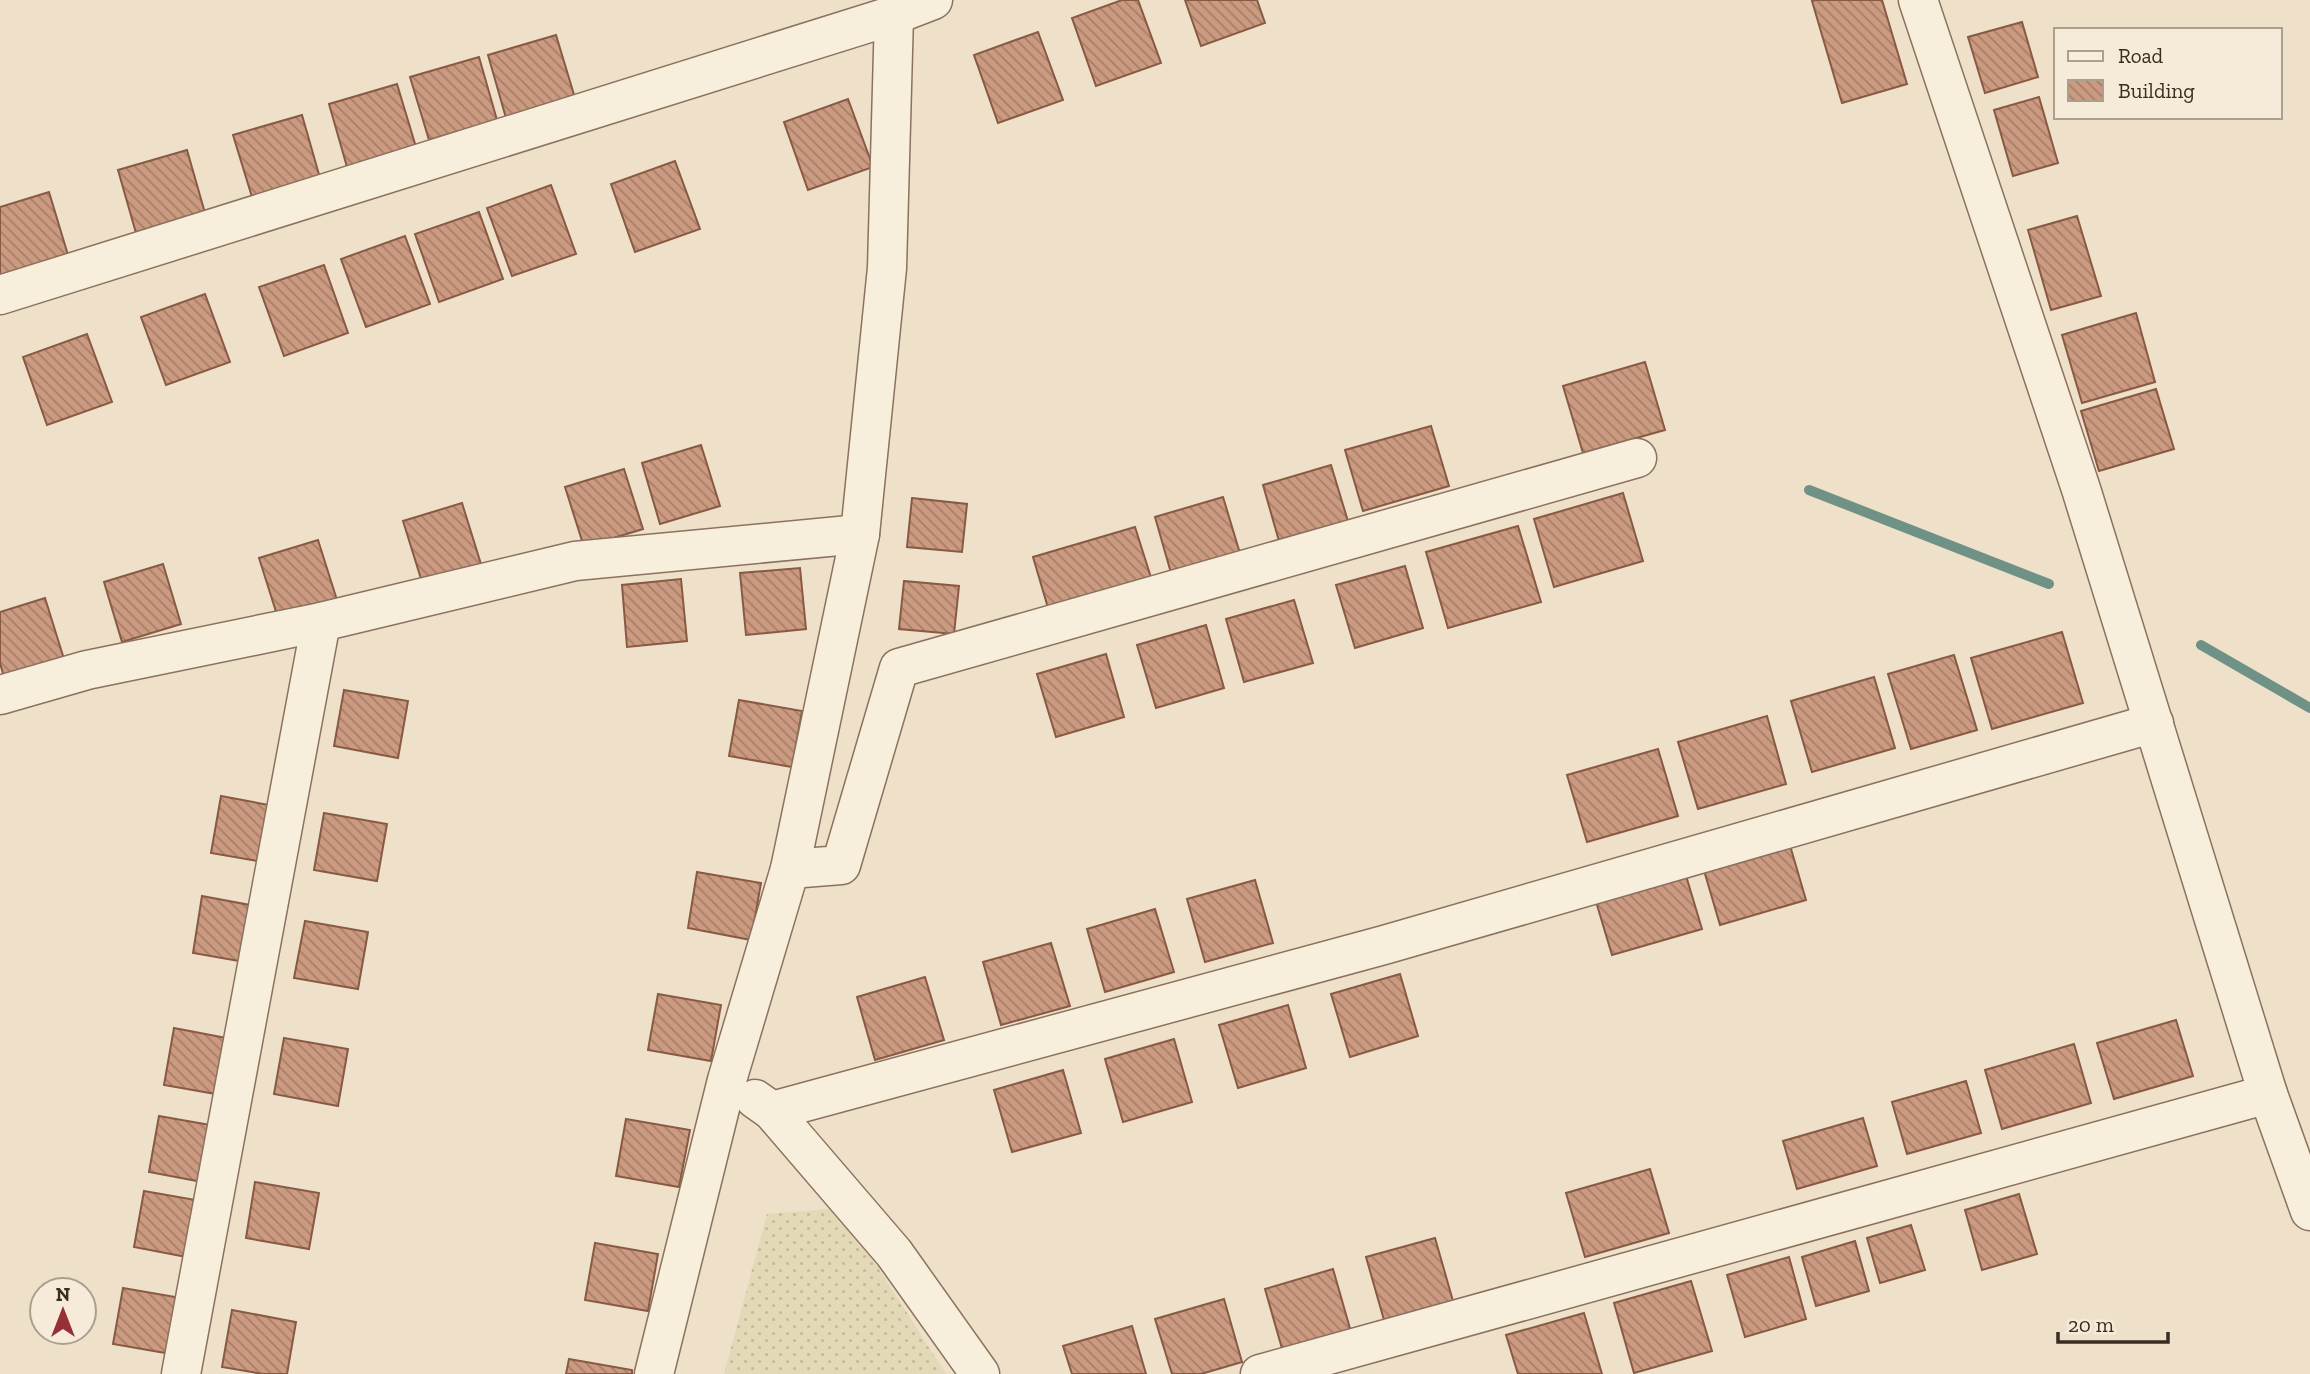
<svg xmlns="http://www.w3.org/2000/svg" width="2310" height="1374" font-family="'Zilla Slab',serif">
	<defs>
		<pattern id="farmland-dots" width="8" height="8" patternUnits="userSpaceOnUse" patternTransform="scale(1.75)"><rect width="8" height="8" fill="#e3d9b6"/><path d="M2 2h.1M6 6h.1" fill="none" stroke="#c4ba9c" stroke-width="1.8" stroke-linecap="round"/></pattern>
		<pattern id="building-back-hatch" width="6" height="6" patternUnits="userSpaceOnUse" patternTransform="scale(1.75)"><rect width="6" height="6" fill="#cb9a80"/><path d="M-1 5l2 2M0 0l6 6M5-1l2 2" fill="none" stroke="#a67e68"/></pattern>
	</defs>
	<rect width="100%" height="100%" fill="#eee0c9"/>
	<!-- farmland -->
	<polygon fill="url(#farmland-dots)" points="840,1208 946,1374 724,1374 767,1214"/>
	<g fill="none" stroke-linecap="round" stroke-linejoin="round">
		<!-- stream -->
		<g stroke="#709186" stroke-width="10">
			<polyline points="1809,490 2049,584"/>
			<polyline points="2201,645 2310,708"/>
		</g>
	</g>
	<!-- building -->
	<g fill="url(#building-back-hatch)" stroke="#885a44" stroke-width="2">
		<polygon points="1122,0 1138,0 1161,63 1096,86 1072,18"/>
		<polygon points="1185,0 1257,0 1265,23 1201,46"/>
		<polygon points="1816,0 1882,0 1907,84 1842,103 1812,1"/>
		<polygon points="2022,22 2038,77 1985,93 1968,37"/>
		<polygon points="1038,32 1063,100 998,123 974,55"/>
		<polygon points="556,35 575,98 506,118 488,55"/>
		<polygon points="479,57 497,120 429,140 410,77"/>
		<polygon points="397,84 416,147 347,167 329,104"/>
		<polygon points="2039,97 2058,163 2013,176 1994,110"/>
		<polygon points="848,99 873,167 808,190 784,122"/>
		<polygon points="302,115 320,178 252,197 233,135"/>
		<polygon points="187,150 205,213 136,233 118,170"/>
		<polygon points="675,161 700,229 635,252 611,184"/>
		<polygon points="551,185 576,254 512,276 487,208"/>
		<polygon points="49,192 68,255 0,275 0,207"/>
		<polygon points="479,212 503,279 439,302 415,234"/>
		<polygon points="2077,216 2101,296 2051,310 2028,230"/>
		<polygon points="405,236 430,304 366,327 341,259"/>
		<polygon points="324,265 348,333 284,356 259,287"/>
		<polygon points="205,294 230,362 166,385 141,317"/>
		<polygon points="2136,313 2155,382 2082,403 2062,335"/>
		<polygon points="87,334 112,402 47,425 23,357"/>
		<polygon points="1645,362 1665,430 1583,453 1563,386"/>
		<polygon points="2156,389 2174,449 2099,471 2081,411"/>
		<polygon points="1431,426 1449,486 1363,511 1345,450"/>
		<polygon points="701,445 720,506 660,524 642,463"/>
		<polygon points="1331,465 1350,528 1281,548 1263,485"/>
		<polygon points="624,469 643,529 584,547 565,487"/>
		<polygon points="1623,493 1643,561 1554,587 1534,519"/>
		<polygon points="1223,497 1242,560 1173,580 1155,517"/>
		<polygon points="912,498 967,504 962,552 907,547"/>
		<polygon points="462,503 481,564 422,582 403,521"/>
		<polygon points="1518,526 1541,602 1448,628 1426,552"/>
		<polygon points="1135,527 1154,587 1051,618 1033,557"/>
		<polygon points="318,540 337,600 278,618 259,558"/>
		<polygon points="163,564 181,624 122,642 104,582"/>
		<polygon points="1405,566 1423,628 1355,648 1336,585"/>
		<polygon points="800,568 806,629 746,635 740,573"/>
		<polygon points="681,579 687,641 627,647 622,585"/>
		<polygon points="904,581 959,586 954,634 899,629"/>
		<polygon points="45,598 64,659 4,677 0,663 0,612"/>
		<polygon points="1294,600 1313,663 1244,682 1226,619"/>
		<polygon points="1206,625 1224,688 1156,708 1137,645"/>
		<polygon points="2062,632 2083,703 1992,729 1971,658"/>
		<polygon points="1106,654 1124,717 1056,737 1037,674"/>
		<polygon points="1954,655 1977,730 1911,749 1888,674"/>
		<polygon points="1874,677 1895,748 1812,772 1791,701"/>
		<polygon points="344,690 408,701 398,758 334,746"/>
		<polygon points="739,700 802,711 792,767 729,756"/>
		<polygon points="1767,716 1786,784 1698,809 1678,742"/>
		<polygon points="1658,749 1678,816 1587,842 1567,775"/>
		<polygon points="221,796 285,808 275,864 211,853"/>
		<polygon points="324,813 387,824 377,881 314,870"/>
		<polygon points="1789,842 1806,900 1720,925 1703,867"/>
		<polygon points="1684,869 1702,929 1612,955 1594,895"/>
		<polygon points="697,872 761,883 751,940 688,928"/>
		<polygon points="1255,880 1273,943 1205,962 1187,899"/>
		<polygon points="202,896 266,908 256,964 193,953"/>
		<polygon points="1155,909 1174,972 1105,992 1087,929"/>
		<polygon points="305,921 368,932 358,989 294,978"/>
		<polygon points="1051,943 1070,1006 1001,1025 983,962"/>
		<polygon points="1400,974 1418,1036 1350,1057 1331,994"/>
		<polygon points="925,977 944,1040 875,1060 857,997"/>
		<polygon points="658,994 721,1005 711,1061 648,1050"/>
		<polygon points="1288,1005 1306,1068 1238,1088 1219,1025"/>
		<polygon points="2176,1020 2193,1076 2114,1099 2097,1043"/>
		<polygon points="174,1028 237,1040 227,1096 164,1085"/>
		<polygon points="284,1038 348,1049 338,1106 274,1094"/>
		<polygon points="1174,1039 1192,1102 1123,1122 1105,1059"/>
		<polygon points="2074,1044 2091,1103 2002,1129 1985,1070"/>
		<polygon points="1063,1070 1081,1133 1012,1152 994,1090"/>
		<polygon points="1966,1081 1981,1133 1907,1154 1892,1102"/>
		<polygon points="159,1116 222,1127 213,1184 149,1172"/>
		<polygon points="1863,1118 1877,1166 1797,1189 1783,1141"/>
		<polygon points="626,1119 690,1130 679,1187 616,1176"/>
		<polygon points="1650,1169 1669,1233 1585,1257 1566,1193"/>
		<polygon points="255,1182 319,1193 309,1249 246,1238"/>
		<polygon points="144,1191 207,1202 197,1259 134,1247"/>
		<polygon points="2019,1194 2037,1254 1982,1270 1965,1210"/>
		<polygon points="1911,1225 1925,1270 1880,1283 1867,1238"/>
		<polygon points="1435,1238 1453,1301 1384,1320 1366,1257"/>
		<polygon points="1855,1241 1869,1291 1816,1306 1802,1257"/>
		<polygon points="595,1243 658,1254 648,1311 585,1300"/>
		<polygon points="1789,1257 1806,1319 1745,1337 1727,1275"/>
		<polygon points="1333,1269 1351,1332 1283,1352 1265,1289"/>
		<polygon points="1691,1281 1712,1351 1634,1373 1614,1303"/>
		<polygon points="123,1288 187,1299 177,1355 113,1344"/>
		<polygon points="1224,1299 1242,1362 1201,1374 1172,1374 1155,1319"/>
		<polygon points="232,1310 296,1322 287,1374 263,1374 222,1367"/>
		<polygon points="1584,1313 1602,1374 1518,1374 1506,1335"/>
		<polygon points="1132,1326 1146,1374 1072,1374 1063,1346"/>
		<polygon points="569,1359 632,1370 632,1374 566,1374"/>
	</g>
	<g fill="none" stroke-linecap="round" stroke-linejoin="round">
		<!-- minor casing -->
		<g stroke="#8a725e" stroke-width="41">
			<g id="minor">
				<polyline points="1918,0 2081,489 2268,1094 2310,1211"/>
				<polyline points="0,695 87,670 321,622 575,561 860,534"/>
				<polyline points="790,869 841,865 899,668 1637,458"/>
				<polyline points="755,1099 772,1111 894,1253 980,1374"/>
				<polyline points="772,1111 1384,945 2154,723"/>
				<polyline points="181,1374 321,622"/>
				<polyline points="654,1374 727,1080 790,869 860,534 887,268 894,15"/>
				<polyline points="1260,1374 2268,1094"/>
			</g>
		</g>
		<!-- tertiary casing -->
		<g stroke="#8a725e" stroke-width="41">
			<polyline id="tertiary" points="0,295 894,15 933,0"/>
		</g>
		<!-- minor -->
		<use href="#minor" stroke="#f8eedc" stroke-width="38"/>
		<!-- tertiary -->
		<use href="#tertiary" stroke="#f8eedc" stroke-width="38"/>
	</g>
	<!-- legend -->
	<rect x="2054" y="28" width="228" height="91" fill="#f5ebd8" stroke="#ab9f8f" stroke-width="2"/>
	<rect x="2068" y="51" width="35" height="10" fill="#f8eedc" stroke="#ab9f8f" stroke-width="2"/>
	<text x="2118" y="63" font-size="21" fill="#3b2c21">Road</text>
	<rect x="2068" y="80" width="35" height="21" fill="url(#building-back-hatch)" stroke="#ab9f8f" stroke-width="2"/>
	<text x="2118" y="98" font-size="21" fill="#3b2c21">Building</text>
	<!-- north arrow -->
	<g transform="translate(63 1311)"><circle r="33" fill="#f5ebd8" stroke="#ab9f8f" stroke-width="2"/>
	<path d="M0-5L12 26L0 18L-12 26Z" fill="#972f37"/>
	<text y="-10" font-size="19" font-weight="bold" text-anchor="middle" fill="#3b2c21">N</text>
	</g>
	<!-- scale -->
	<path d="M2058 1332v10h110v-10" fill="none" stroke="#3b2c21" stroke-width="3.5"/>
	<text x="2068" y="1332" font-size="21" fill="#3b2c21" stroke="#f5ebd8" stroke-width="5" paint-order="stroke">20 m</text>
</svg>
